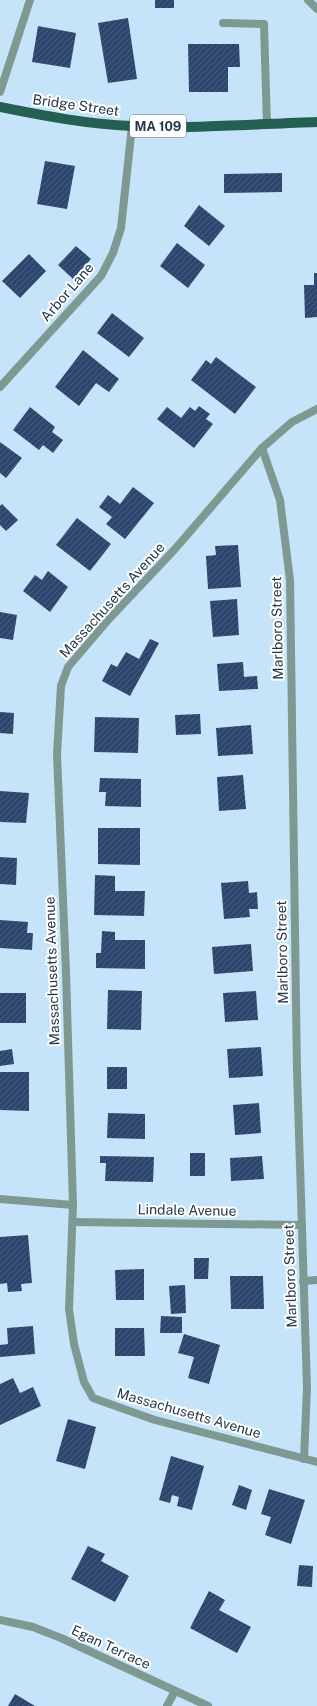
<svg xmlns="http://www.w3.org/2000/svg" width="317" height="1706" font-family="'Public Sans',sans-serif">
	<defs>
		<pattern id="building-hatch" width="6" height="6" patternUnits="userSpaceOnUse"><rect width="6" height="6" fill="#2d466d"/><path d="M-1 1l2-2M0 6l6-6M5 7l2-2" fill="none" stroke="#4a5f7f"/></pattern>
	</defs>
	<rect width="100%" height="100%" fill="#c5e4fa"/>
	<!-- building -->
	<g fill="url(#building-hatch)">
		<rect x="155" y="0" width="19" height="8"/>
		<polygon points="128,18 137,79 108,83 98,23"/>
		<polygon points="38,26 76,33 70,68 32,62"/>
		<polygon points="188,44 239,44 240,67 228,67 228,92 189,92"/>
		<polygon points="45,161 75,166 67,209 37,204"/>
		<polygon points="282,173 282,192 224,193 224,174"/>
		<polygon points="199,205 225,226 209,246 184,226"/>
		<polygon points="177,243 205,265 188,288 160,266"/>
		<polygon points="76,246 91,259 73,279 58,265"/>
		<polygon points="29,254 46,271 20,298 2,281"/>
		<polygon points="314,273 317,273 317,317 305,318 304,285 314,285"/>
		<polygon points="112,313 144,338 129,357 97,333"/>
		<polygon points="83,350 119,379 109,392 96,383 79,406 55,387"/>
		<polygon points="216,357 256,387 235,414 191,380 206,360 211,364"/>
		<polygon points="199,406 210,414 206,419 213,424 194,448 157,419 167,407 181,418 190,407 195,411"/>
		<polygon points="30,407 55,427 52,432 63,440 53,453 43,445 39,450 13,430"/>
		<polygon points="0,442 22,458 6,478 0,473"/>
		<polygon points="133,487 154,503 125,539 106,524 112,517 99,507 108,495 120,504"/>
		<polygon points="2,504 18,520 6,531 0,525 0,506"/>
		<polygon points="77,518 111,544 90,571 56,545"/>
		<polygon points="238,545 241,587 208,589 206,556 216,555 215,546"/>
		<polygon points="48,571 68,587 50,612 23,591 35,575 42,580"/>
		<polygon points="237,599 239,635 213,637 210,601"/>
		<polygon points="0,612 17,615 13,640 0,638"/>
		<polygon points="150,639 159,643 130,696 102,681 111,664 117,667 126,652 139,659"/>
		<polygon points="243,662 244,677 257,676 258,689 219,691 217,664"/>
		<polygon points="0,712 14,713 13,734 0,733"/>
		<polygon points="200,714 201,734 176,735 175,715"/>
		<polygon points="95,717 139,718 138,753 94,752"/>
		<polygon points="251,725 253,754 218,756 216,728"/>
		<polygon points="243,775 246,809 219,811 217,777"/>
		<polygon points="100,778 141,779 141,807 105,806 106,792 99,792"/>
		<polygon points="0,791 29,793 26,823 0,822"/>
		<polygon points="98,828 140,828 140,865 98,864"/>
		<polygon points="0,857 17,858 16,885 0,884"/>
		<polygon points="95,875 115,876 115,891 145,891 144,916 94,915"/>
		<polygon points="248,881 249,893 257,892 258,909 249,909 250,917 224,919 221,883"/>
		<polygon points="0,920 28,922 27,933 33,933 32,950 0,948"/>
		<polygon points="102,931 115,932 115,940 145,940 145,969 96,968 96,953 101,953"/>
		<polygon points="251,944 253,971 214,974 212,947"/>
		<polygon points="108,990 142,991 141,1030 107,1029"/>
		<polygon points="256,991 258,1020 225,1022 223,993"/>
		<rect x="0" y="993" width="26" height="30"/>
		<polygon points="261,1047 263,1076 229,1078 227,1049"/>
		<polygon points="12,1049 14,1064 0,1066 0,1051"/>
		<rect x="107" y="1067" width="20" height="22"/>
		<polygon points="0,1072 29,1072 29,1111 0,1110"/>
		<polygon points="259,1103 261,1133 235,1135 233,1105"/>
		<polygon points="108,1113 145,1114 145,1139 107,1138"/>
		<rect x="190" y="1153" width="15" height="23"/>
		<polygon points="100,1156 154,1157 153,1182 105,1181 106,1163 100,1163"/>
		<polygon points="262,1156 264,1179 231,1181 230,1158"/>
		<polygon points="28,1235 32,1283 21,1284 22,1291 8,1292 7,1283 0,1284 0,1237"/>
		<polygon points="194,1258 209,1258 208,1279 194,1279"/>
		<polygon points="144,1269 144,1300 116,1300 115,1270"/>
		<polygon points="230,1276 263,1276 264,1309 231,1309"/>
		<polygon points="185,1285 186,1313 171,1314 169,1286"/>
		<polygon points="161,1316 182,1317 182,1333 160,1333"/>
		<polygon points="33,1326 35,1354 0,1357 0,1345 8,1344 7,1328"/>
		<polygon points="115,1328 144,1328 145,1356 115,1356"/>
		<polygon points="184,1334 220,1345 209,1384 188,1378 194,1357 178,1353"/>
		<polygon points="13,1378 20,1393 33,1387 41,1406 0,1425 0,1384"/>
		<polygon points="68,1419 96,1427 85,1469 56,1461"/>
		<polygon points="171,1456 204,1466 192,1510 177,1506 179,1497 172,1495 170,1503 159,1500"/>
		<polygon points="239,1485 252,1490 246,1510 232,1505"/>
		<polygon points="269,1489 305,1500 291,1544 265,1535 271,1517 261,1514"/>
		<polygon points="88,1546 105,1554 101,1561 129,1576 115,1602 71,1579"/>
		<polygon points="299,1565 313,1566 312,1587 297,1586"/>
		<polygon points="209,1591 225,1600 219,1610 251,1627 237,1653 190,1628"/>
		<polygon points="15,1694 35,1706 8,1706"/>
	</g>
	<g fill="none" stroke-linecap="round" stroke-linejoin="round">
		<!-- lane -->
		<g stroke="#7d9992" stroke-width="8">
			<polyline points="308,0 317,9"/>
			<polyline points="223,23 264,24 267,125"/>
			<polyline points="0,92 30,0"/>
		</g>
		<!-- street -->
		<g stroke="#7d9992" stroke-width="8">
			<polyline points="0,387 101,276 113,253 121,228 132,126"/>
			<polyline points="317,409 292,422 262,448 175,549 109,619 68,667 61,686 57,754 66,972 73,1205 69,1309 74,1344 84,1382 93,1398 155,1420 317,1462"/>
			<polyline points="262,448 280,500 290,580 297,1071 307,1387 304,1459"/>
			<polyline points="0,1199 73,1205"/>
			<polyline points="73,1222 302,1225"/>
			<polyline points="303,1281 317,1280"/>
			<polyline points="0,1620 33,1627 61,1638 208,1706"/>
			<polyline points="167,1706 175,1691"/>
		</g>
		<!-- primary -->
		<path stroke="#255e53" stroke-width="10" d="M0 107C44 116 87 124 132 126 194 129 255 124 317 122"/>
	</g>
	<g text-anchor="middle" stroke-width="4" stroke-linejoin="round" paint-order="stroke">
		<!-- shield labels -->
		<rect fill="#fff" stroke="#66747e" stroke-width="1" x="130" y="115" width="56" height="22" rx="3"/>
		<g font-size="13" font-weight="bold" fill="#243947">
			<text x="158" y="131">MA 109</text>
		</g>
		<!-- street labels -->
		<g font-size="14" fill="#243947" stroke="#fff">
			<text transform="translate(76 105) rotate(8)" y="5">Bridge Street</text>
			<text transform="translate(67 292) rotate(-49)" y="5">Arbor Lane</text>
			<text transform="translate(112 600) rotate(-48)" y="5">Massachusetts Avenue</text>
			<text transform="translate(277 628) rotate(-91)" y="5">Marlboro Street</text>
			<text transform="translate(282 952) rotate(-91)" y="5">Marlboro Street</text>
			<text transform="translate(52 971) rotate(-92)" y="5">Massachusetts Avenue</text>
			<text transform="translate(187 1210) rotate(1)" y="5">Lindale Avenue</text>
			<text transform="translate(290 1276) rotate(-92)" y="5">Marlboro Street</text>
			<text transform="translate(189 1413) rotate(16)" y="5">Massachusetts Avenue</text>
			<text transform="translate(111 1647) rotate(25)" y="5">Egan Terrace</text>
		</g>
	</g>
</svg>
